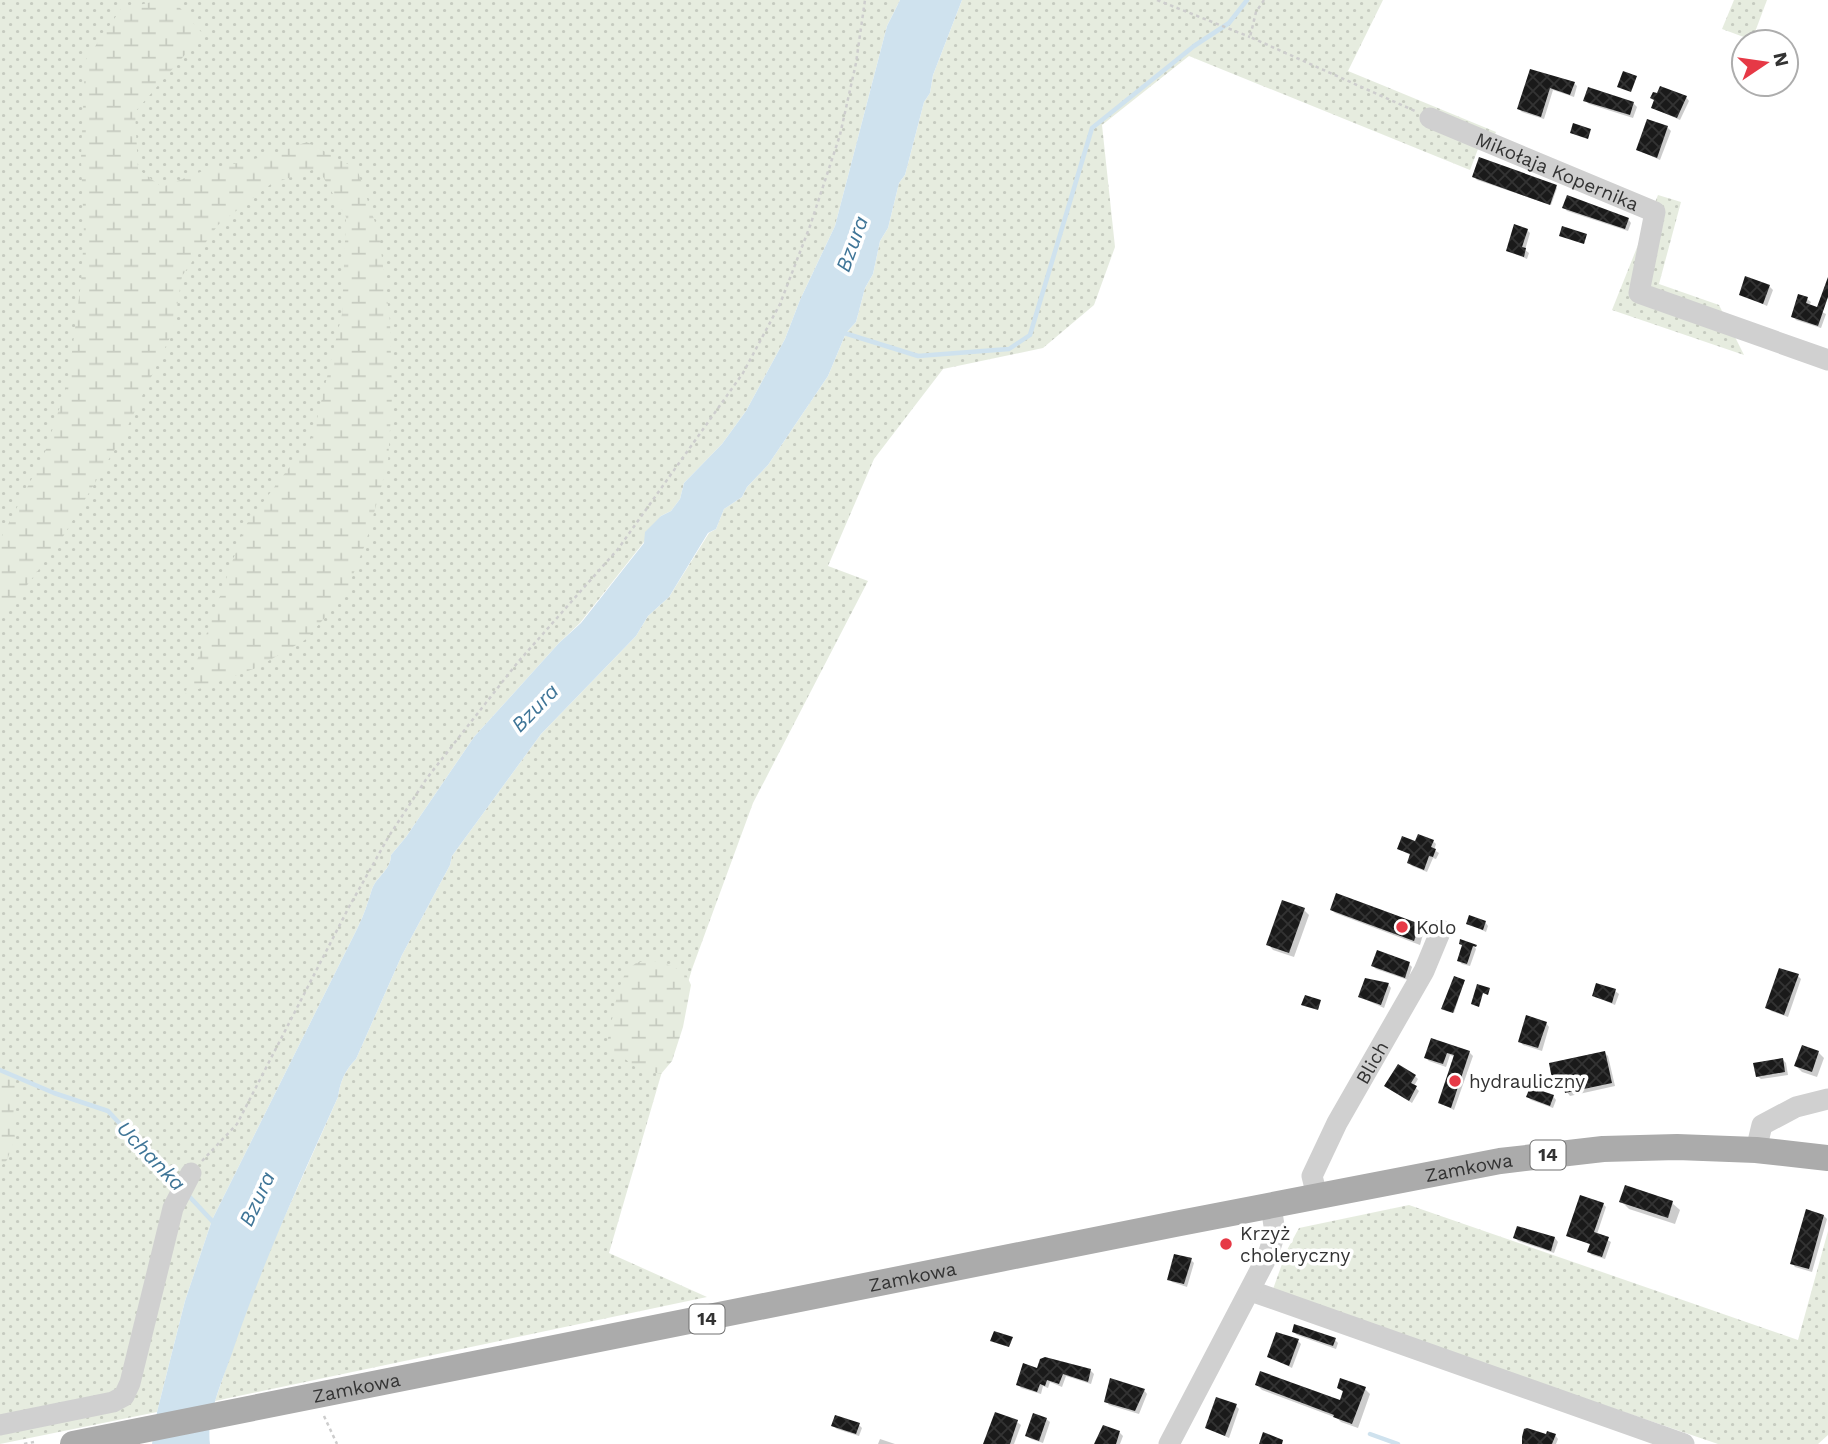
<svg xmlns="http://www.w3.org/2000/svg" width="1828" height="1444" font-family="'Work Sans',sans-serif">
	<defs>
		<pattern id="grass-dots" width="8" height="8" patternUnits="userSpaceOnUse" patternTransform="scale(1.75)"><rect width="8" height="8" fill="#e6ecdf"/><path d="M2 2h.1M6 6h.1" fill="none" stroke="#c6cbc0" stroke-width="1.8" stroke-linecap="round"/></pattern>
		<pattern id="wetland-marsh" width="20" height="14" patternUnits="userSpaceOnUse" patternTransform="scale(1.75)"><rect width="20" height="14" fill="#e6ecdf"/><path d="M1 5h8M5 5V1M11 12h8M15 12V8" fill="none" stroke="#c6cbc0"/></pattern>
		<pattern id="building-cross-hatch" width="8" height="8" patternUnits="userSpaceOnUse" patternTransform="scale(1.75)"><rect width="8" height="8" fill="#1a1a1a"/><path d="M0 0l8 8M0 8l8-8" fill="none" stroke="#333"/></pattern>
	</defs>
	<rect width="100%" height="100%" fill="#fff"/>
	<!-- grass -->
	<g fill="url(#grass-dots)">
		<path d="M0 0H900L887 26 835 226 800 300 785 339 746 411 722 444 684 483 680 499 671 511 661 516 644 542 580 623 559 643 474 737 406 837 391 855C391 870 377 876 372 889 368 902 364 915 358 927L212 1220 185 1301 157 1412 0 1444Z"/>
		<path d="M962 0H1383L1348 71 1496 132 1488 152 1478 149 1470 170 1189 56 1102 125 1115 247 1094 305 1043 348 943 369 874 459 828 566 868 581 753 803 692 969 609 1253 707 1297 215 1401 247 1306 263 1265 338 1097C340 1082 345 1070 356 1059L402 955 450 865 452 856 541 734 636 636 648 616 669 597 709 533 716 529 724 509 742 497 747 487 768 465 828 376 846 333 856 322 865 288 873 274 880 241 888 228 899 183 905 175 924 102 930 93 933 75Z"/>
		<polygon points="1734,0 1767,0 1752,40 1722,29"/>
		<polygon points="1658,195 1681,202 1659,284 1719,305 1744,355 1612,310"/>
		<polygon points="1409,1205 1798,1340 1828,1231 1828,1435 1818,1444 1718,1444 1272,1292 1287,1250 1299,1228"/>
	</g>
	<!-- wetland -->
	<g fill="url(#wetland-marsh)">
		<polygon points="161,0 173,0 203,34 135,112 138,169 162,187 203,171 263,157 307,142 357,169 379,234 390,322 392,396 388,462 366,542 345,595 305,640 256,668 185,694 245,526 313,436 342,314 346,217 318,168 271,184 218,225 182,276 173,331 125,432 61,540 0,621 0,540 44,455 68,382 81,283 84,234 81,158 85,61 121,9"/>
		<polygon points="647,960 661,962 685,972 691,985 683,1027 672,1061 661,1074 638,1069 625,1059 612,1055 607,1043 618,991 626,971 636,963"/>
		<polygon points="0,1070 15,1076 13,1123 15,1138 7,1160 0,1167"/>
	</g>
	<!-- water -->
	<path fill="#cfe2ee" d="M900 0H962L933 75 930 93 924 102 905 175 899 183 888 228 880 241 873 274 865 288 856 322 846 333 828 376 768 465 747 487 742 497 724 509 716 529 708 533 669 597 648 616 636 636 541 734 452 856 450 865 402 955 356 1059C345 1070 340 1082 338 1097 299 1183 261 1267 231 1356 222 1381 206 1418 210 1444H152L157 1412 185 1301 212 1220 358 927C364 915 368 902 372 889 377 876 391 870 391 855L406 837 474 737 559 643 581 623 644 543 645 532 661 516 671 511 680 499 684 483 722 444 746 411 785 339 800 300 835 226 887 26Z"/>
	<!-- shadow -->
	<g fill="#0003">
		<polygon points="1531,71 1574,83 1577,86 1574,97 1553,90 1544,119 1522,112 1519,109"/>
		<polygon points="1686,97 1689,101 1680,120 1653,108"/>
		<polygon points="1585,100 1633,103 1637,107 1633,118 1589,104"/>
		<polygon points="1667,127 1671,131 1660,160 1638,150"/>
		<polygon points="1474,176 1556,187 1557,188 1551,205 1477,180"/>
		<polygon points="1564,207 1628,219 1631,223 1628,231 1567,211"/>
		<polygon points="1527,230 1530,233 1525,250 1529,253 1527,259 1508,251"/>
		<polygon points="1769,286 1773,290 1767,306 1741,294"/>
		<polygon points="1800,296 1807,299 1811,302 1809,306 1826,314 1821,328 1796,320 1793,316"/>
		<polygon points="1433,841 1436,844 1434,850 1439,853 1436,859 1433,858 1427,872 1412,866 1409,863 1412,856 1399,849"/>
		<polygon points="1304,910 1309,915 1294,957 1273,950 1268,944"/>
		<polygon points="1332,910 1419,925 1424,931 1420,945 1335,913"/>
		<polygon points="1485,922 1488,926 1486,932 1468,923"/>
		<polygon points="1473,945 1476,949 1470,966 1462,964 1459,961"/>
		<polygon points="1409,964 1412,967 1408,980 1376,969 1373,966"/>
		<polygon points="1798,976 1801,979 1788,1017 1771,1011 1767,1007"/>
		<polygon points="1464,982 1454,1013 1445,1009"/>
		<polygon points="1388,984 1391,988 1384,1008 1360,997"/>
		<polygon points="1615,991 1619,994 1615,1005 1594,996"/>
		<polygon points="1546,1023 1549,1027 1542,1051 1523,1045 1520,1041"/>
		<polygon points="1432,1040 1469,1052 1473,1056 1454,1110 1440,1103 1455,1057 1450,1055 1446,1067 1429,1061 1426,1058"/>
		<polygon points="1818,1052 1824,1058 1817,1077 1802,1072 1796,1066"/>
		<polygon points="1605,1053 1608,1056 1615,1086 1570,1096 1567,1092 1564,1080 1557,1081 1554,1078"/>
		<polygon points="1782,1059 1786,1063 1788,1075 1761,1079 1757,1076"/>
		<polygon points="1415,1076 1418,1079 1414,1086 1419,1091 1412,1103 1389,1089"/>
		<polygon points="1553,1096 1556,1100 1553,1108 1531,1100 1528,1097"/>
		<polygon points="1621,1201 1672,1203 1680,1210 1675,1224 1629,1209"/>
		<polygon points="1603,1204 1606,1207 1597,1234 1611,1242 1605,1259 1592,1255 1589,1252 1591,1245 1568,1235"/>
		<polygon points="1824,1216 1827,1219 1812,1272 1795,1267 1792,1263"/>
		<polygon points="1515,1237 1555,1238 1558,1242 1554,1253 1518,1241"/>
		<polygon points="1191,1260 1194,1263 1187,1287 1172,1282 1169,1279"/>
		<polygon points="1294,1332 1335,1340 1338,1343 1336,1349 1297,1335"/>
		<polygon points="1298,1341 1301,1344 1292,1368 1269,1357"/>
		<polygon points="1045,1358 1091,1371 1094,1374 1091,1384 1066,1376 1062,1387 1050,1382 1048,1388 1043,1386 1041,1394 1021,1388 1018,1384 1038,1370"/>
		<polygon points="1257,1385 1341,1402 1344,1393 1339,1388 1365,1389 1370,1394 1358,1428 1341,1422 1337,1418 1262,1390"/>
		<polygon points="1144,1390 1147,1394 1139,1414 1109,1405 1106,1401"/>
		<polygon points="1236,1406 1239,1409 1229,1438 1207,1428"/>
		<polygon points="1046,1419 1050,1422 1043,1443 1031,1439 1027,1436"/>
		<polygon points="1017,1422 1021,1425 1014,1444 986,1444"/>
		<polygon points="859,1425 862,1428 859,1436 837,1429 833,1426"/>
		<polygon points="1104,1428 1120,1433 1123,1436 1120,1444 1096,1444"/>
		<polygon points="1555,1435 1558,1439 1556,1444 1524,1444"/>
		<polygon points="880,1439 895,1444 878,1444"/>
	</g>
	<g fill="none" stroke-linecap="round" stroke-linejoin="round">
		<!-- stream -->
		<g stroke="#cfe2ee" stroke-width="4.5">
			<polyline points="841,332 918,356 1009,349 1030,335 1092,128 1194,46 1229,23 1247,0"/>
			<polyline points="0,1070 54,1093 108,1111 177,1185"/>
			<polyline points="188,1195 213,1222"/>
			<polyline points="1370,1434 1398,1444"/>
		</g>
	</g>
	<!-- building -->
	<g fill="url(#building-cross-hatch)">
		<polygon points="1530,69 1575,82 1570,95 1550,88 1541,117 1517,109"/>
		<polygon points="1623,71 1637,76 1631,92 1617,87"/>
		<polygon points="1660,86 1687,96 1677,118 1651,108 1654,100 1650,98 1653,92 1657,93"/>
		<polygon points="1588,87 1634,102 1630,115 1583,101"/>
		<polygon points="1647,119 1668,126 1657,158 1636,150"/>
		<polygon points="1573,123 1591,129 1588,139 1570,133"/>
		<polygon points="1479,157 1557,185 1550,205 1472,177"/>
		<polygon points="1567,195 1629,218 1625,229 1562,208"/>
		<polygon points="1514,224 1528,229 1522,247 1526,248 1524,257 1506,251"/>
		<polygon points="1562,226 1587,234 1584,244 1559,236"/>
		<polygon points="1745,276 1770,285 1763,304 1739,295"/>
		<polygon points="1828,277 1828,297 1818,326 1791,317 1798,294 1808,297 1806,303 1817,307"/>
		<polygon points="1418,834 1434,840 1431,847 1436,849 1433,857 1429,856 1424,870 1407,863 1410,854 1397,849 1402,836 1415,841"/>
		<polygon points="1336,893 1420,924 1414,941 1330,910"/>
		<polygon points="1282,900 1305,908 1289,953 1266,945"/>
		<polygon points="1469,915 1486,921 1483,930 1466,924"/>
		<polygon points="1460,939 1477,945 1476,947 1473,946 1467,964 1457,961 1462,945 1459,944"/>
		<polygon points="1377,950 1410,962 1405,978 1371,966"/>
		<polygon points="1779,968 1799,974 1784,1015 1765,1008"/>
		<polygon points="1454,976 1465,980 1453,1013 1441,1009"/>
		<polygon points="1365,978 1389,983 1381,1005 1358,997"/>
		<polygon points="1596,983 1616,989 1612,1003 1592,996"/>
		<polygon points="1477,984 1490,988 1488,995 1483,993 1479,1007 1471,1004"/>
		<polygon points="1305,995 1321,1000 1318,1010 1301,1005"/>
		<polygon points="1526,1015 1547,1022 1538,1048 1518,1042"/>
		<polygon points="1431,1038 1470,1051 1451,1108 1438,1103 1454,1055 1447,1053 1443,1064 1424,1058"/>
		<polygon points="1802,1045 1819,1051 1812,1072 1794,1066"/>
		<polygon points="1605,1051 1612,1083 1565,1093 1562,1077 1552,1079 1549,1063"/>
		<polygon points="1783,1058 1785,1072 1756,1077 1753,1063"/>
		<polygon points="1398,1064 1416,1075 1411,1083 1417,1086 1409,1101 1384,1086"/>
		<polygon points="1530,1087 1554,1095 1550,1106 1526,1097"/>
		<polygon points="1625,1185 1673,1201 1668,1218 1619,1202"/>
		<polygon points="1580,1195 1604,1203 1594,1232 1609,1237 1602,1257 1587,1252 1590,1244 1566,1236"/>
		<polygon points="1806,1209 1824,1215 1809,1269 1790,1264"/>
		<polygon points="1517,1226 1555,1237 1551,1251 1513,1238"/>
		<polygon points="1174,1254 1192,1258 1184,1284 1167,1280"/>
		<polygon points="1294,1324 1336,1338 1333,1346 1292,1332"/>
		<polygon points="994,1331 1013,1337 1009,1347 990,1341"/>
		<polygon points="1276,1332 1299,1339 1289,1366 1267,1357"/>
		<polygon points="1045,1357 1091,1369 1088,1382 1063,1374 1059,1384 1047,1380 1045,1386 1040,1384 1037,1392 1016,1385 1023,1363 1037,1368 1040,1359"/>
		<polygon points="1260,1371 1340,1400 1343,1391 1337,1388 1340,1378 1366,1387 1352,1424 1333,1417 1334,1415 1255,1385"/>
		<polygon points="1110,1378 1145,1389 1135,1411 1104,1402"/>
		<polygon points="1216,1397 1237,1404 1225,1436 1205,1428"/>
		<polygon points="995,1412 1018,1420 1010,1444 983,1444"/>
		<polygon points="1033,1413 1047,1418 1039,1441 1025,1436"/>
		<polygon points="835,1415 860,1423 856,1434 831,1426"/>
		<polygon points="1103,1425 1120,1431 1116,1444 1094,1444"/>
		<polygon points="1527,1428 1546,1434 1547,1431 1556,1434 1552,1444 1522,1444 1522,1437 1524,1429"/>
		<polygon points="1263,1432 1283,1440 1282,1444 1259,1444"/>
	</g>
	<g fill="none" stroke-linecap="round" stroke-linejoin="round">
		<!-- path -->
		<g stroke="#cdcdcd" stroke-width="2.5" stroke-dasharray="3.5 3.5" stroke-linecap="butt">
			<polyline points="1157,0 1250,37"/>
			<polyline points="1264,0 1256,12 1250,37 1415,111"/>
			<polyline points="202,1161 237,1124 349,907 389,836 427,778 518,662 618,549 743,373 780,304 810,226 840,135 856,63 865,0"/>
			<polyline points="1245,1231 1253,1243"/>
			<polyline points="324,1416 337,1444"/>
			<polyline points="24,1444 34,1442"/>
		</g>
		<!-- minor -->
		<g stroke="#d0d0d0" stroke-width="21">
			<path id="s1" d="M1430 118 1655 212 1639 293 1828 360"/>
			<polyline points="1756,1150 1762,1125 1796,1107 1828,1099"/>
			<path id="s2" d="M1317 1196 1312 1176 1337 1123 1424 971 1441 930"/>
			<polyline points="1251,1291 1684,1444"/>
			<polyline points="0,1425 113,1402 124,1396 130,1383 173,1208 191,1173"/>
			<polyline points="1169,1444 1268,1255 1275,1233 1271,1205"/>
		</g>
		<!-- major -->
		<path stroke="#ababab" stroke-width="26" id="s3" d="M73 1444 1175 1224 1500 1161 1603 1149 1677 1147 1756 1150 1828 1158"/>
	</g>
	<!-- markers -->
	<g fill="#e63946" stroke="#fff" stroke-width="2.5">
		<circle cx="1402" cy="927" r="7"/>
		<circle cx="1455" cy="1081" r="7"/>
		<circle cx="1226" cy="1244" r="7"/>
	</g>
	<g text-anchor="middle" stroke-width="7" stroke-linejoin="round" paint-order="stroke">
		<!-- shield labels -->
		<g fill="#fff" stroke="#707070" stroke-width="2">
			<rect x="1530.5" y="1140.5" width="35" height="29" rx="5"/>
			<rect x="689.5" y="1304.5" width="35" height="29" rx="5"/>
		</g>
		<g font-size="18" font-weight="bold" fill="#333">
			<text x="1548" y="1161">14</text>
			<text x="707" y="1325">14</text>
		</g>
		<!-- street labels -->
		<g font-size="19" fill="#333" stroke="#fff">
			<text dy="7" stroke="none"><textPath href="#s1" startOffset="138">Mikołaja Kopernika</textPath></text>
			<text dy="7" stroke="none"><textPath href="#s2" startOffset="149">Blich</textPath></text>
			<text dy="7" stroke="none"><textPath href="#s3" startOffset="1423">Zamkowa</textPath></text>
			<text dy="7" stroke="none"><textPath href="#s3" startOffset="856">Zamkowa</textPath></text>
			<text dy="7" stroke="none"><textPath href="#s3" startOffset="289">Zamkowa</textPath></text>
		</g>
		<!-- poi labels -->
		<g font-size="19" fill="#333" stroke="#fff" text-anchor="start">
			<text x="1416" y="934">Kolo</text>
			<text x="1469" y="1088">hydrauliczny</text>
			<text x="1240" y="1240">Krzyż<tspan x="1240" dy="22">choleryczny</tspan></text>
		</g>
		<!-- water labels -->
		<g font-size="21" font-style="italic" fill="#3f7597" stroke="#fff">
			<text transform="translate(852 244) rotate(-70)" y="7">Bzura</text>
			<text transform="translate(535 708) rotate(-46)" y="7">Bzura</text>
			<text transform="translate(151 1156) rotate(46)" y="7">Uchanka</text>
			<text transform="translate(257 1199) rotate(-65)" y="7">Bzura</text>
		</g>
	</g>
	<!-- north arrow -->
	<g transform="translate(1765 63) rotate(77)"><circle r="33" fill="#ffffff" stroke="#adadad" stroke-width="2"/>
	<path d="M0-5L12 26L0 18L-12 26Z" fill="#e63946"/>
	<text y="-10" font-size="19" font-weight="bold" text-anchor="middle" fill="#333333">N</text>
	</g>
</svg>
